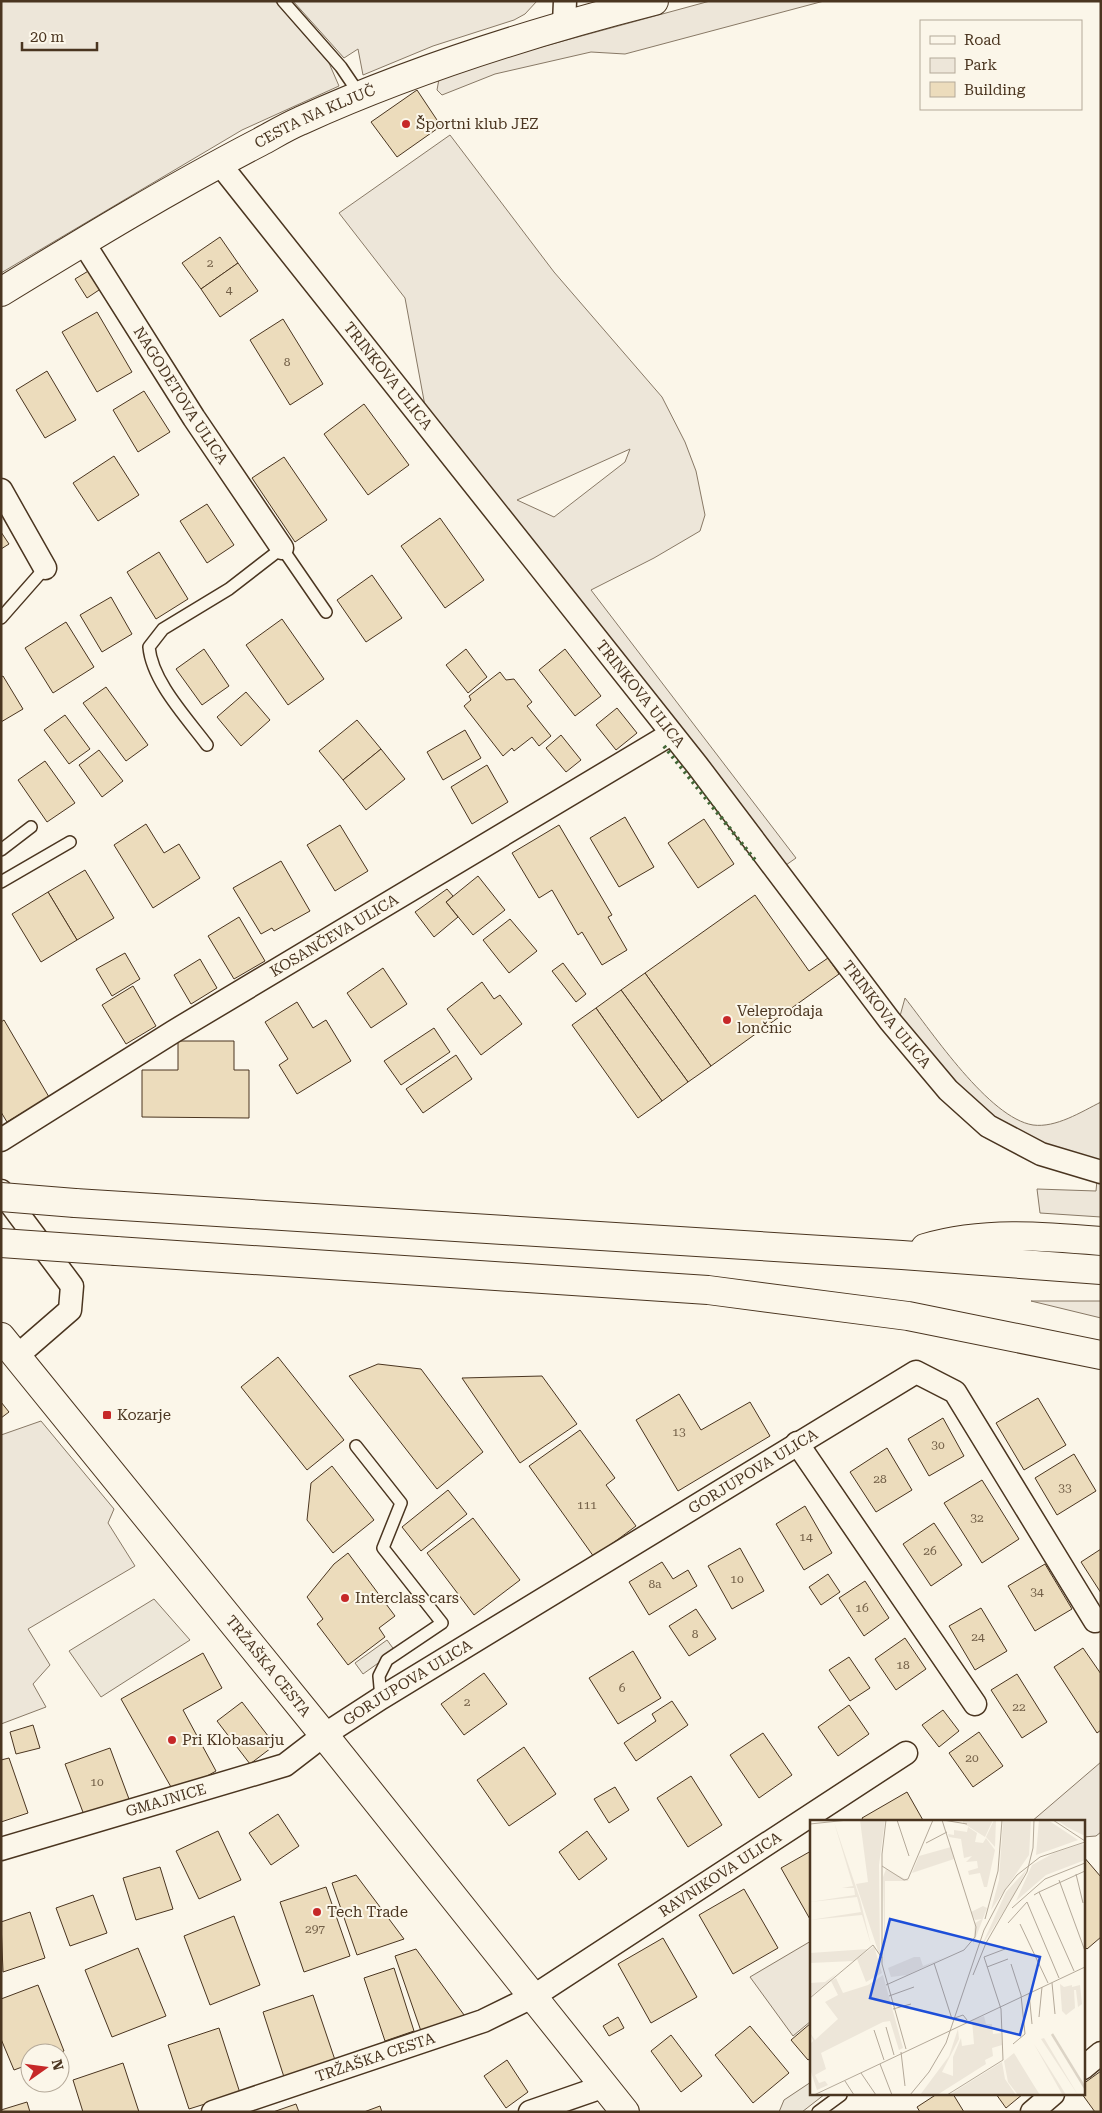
<svg xmlns="http://www.w3.org/2000/svg" width="1102" height="2113" font-family="'Roboto Serif',serif">
	<rect width="100%" height="100%" fill="#fbf6e9"/>
	<!-- green -->
	<g fill="#ede6d9" stroke="#887966" fill-rule="evenodd">
		<polygon points="1,1 275,1 329,63 339,86 242,130 1,273"/>
		<polygon points="293,1 537,1 525,14 514,20 433,46 363,75 358,49 344,58"/>
		<polygon points="710,1 824,1 625,54 591,52 495,74 442,95 437,90 439,79 486,62"/>
		<path d="M450 135 554 272 662 397 685 442 696 471 705 515 700 531 654 558 591 590 796 858 786 865 425 406 405 298 339 213ZM630 449 625 462 554 517 517 500Z"/>
		<path d="M905 998C932 1032 989 1118 1033 1125 1056 1128 1081 1112 1101 1102V1163L1038 1145 992 1117 957 1085 900 1016Z"/>
		<polygon points="1097,1180 1101,1181 1101,1217 1040,1213 1037,1189 1096,1191"/>
		<polygon points="1031,1301 1101,1301 1101,1318"/>
		<polygon points="41,1421 114,1509 108,1523 135,1566 28,1629 50,1665 33,1684 46,1707 1,1724 1,1435"/>
		<polygon points="1101,1762 1101,1832 1096,1836 1083,1837 1083,1822 1031,1822"/>
		<polygon points="811,1941 811,2021 793,2036 750,1977"/>
	</g>
	<!-- parking -->
	<g fill="#ede7d9" stroke="#887966">
		<polygon points="154,1599 190,1640 101,1697 69,1651"/>
		<polygon points="387,1640 395,1651 363,1674 355,1663"/>
		<polygon points="811,2082 811,2094 825,2094 802,2112 779,2112 784,2100"/>
	</g>
	<!-- building -->
	<g fill="#ecdcbc" stroke="#4a3520">
		<polygon points="417,90 441,126 397,157 371,122"/>
		<polygon points="220,237 238,263 201,289 182,263"/>
		<polygon points="238,263 258,291 220,317 201,289"/>
		<polygon points="90,270 102,288 87,298 75,279"/>
		<polygon points="97,312 132,372 97,392 62,332"/>
		<polygon points="283,319 323,384 290,405 250,340"/>
		<polygon points="47,371 76,420 45,438 16,390"/>
		<polygon points="144,391 170,432 138,452 113,410"/>
		<polygon points="364,404 409,465 368,495 324,434"/>
		<polygon points="114,456 139,495 98,521 73,483"/>
		<polygon points="284,457 327,520 295,542 252,478"/>
		<polygon points="207,504 234,545 207,563 180,521"/>
		<polygon points="440,518 484,580 445,608 401,546"/>
		<polygon points="1,532 9,544 1,549"/>
		<polygon points="159,552 188,599 156,619 127,572"/>
		<polygon points="372,575 402,618 366,642 337,600"/>
		<polygon points="111,597 132,634 102,652 80,615"/>
		<polygon points="282,619 324,679 288,705 246,645"/>
		<polygon points="66,622 94,667 53,693 25,648"/>
		<polygon points="204,649 229,686 202,705 176,669"/>
		<polygon points="466,649 487,677 468,693 446,665"/>
		<polygon points="565,649 601,696 575,716 539,670"/>
		<polygon points="500,672 506,680 514,679 532,702 527,706 551,736 539,746 532,737 514,751 512,748 503,756 464,706 471,700 469,696"/>
		<polygon points="3,676 23,709 1,722 1,677"/>
		<polygon points="106,687 148,745 126,761 83,703"/>
		<polygon points="246,692 270,720 241,746 217,717"/>
		<polygon points="617,708 637,733 616,750 596,725"/>
		<polygon points="65,715 90,749 69,764 44,730"/>
		<polygon points="357,720 381,749 343,780 319,751"/>
		<polygon points="465,730 481,758 443,780 427,752"/>
		<polygon points="561,735 581,760 566,772 546,748"/>
		<polygon points="381,749 405,779 366,810 343,780"/>
		<polygon points="99,750 123,781 102,797 79,765"/>
		<polygon points="45,761 75,803 47,822 18,780"/>
		<polygon points="487,765 508,802 472,824 451,787"/>
		<polygon points="625,817 654,867 619,887 590,838"/>
		<polygon points="704,819 734,864 698,888 668,843"/>
		<polygon points="146,824 164,853 179,844 200,878 153,908 114,845"/>
		<polygon points="340,825 368,871 335,891 307,845"/>
		<polygon points="559,825 612,915 608,917 627,950 602,965 582,932 578,935 552,890 539,898 512,853"/>
		<polygon points="281,861 310,911 274,931 272,928 261,934 233,888"/>
		<polygon points="85,870 114,918 77,940 48,892"/>
		<polygon points="478,876 505,910 473,935 446,902"/>
		<polygon points="447,889 453,896 446,902 458,917 434,937 415,912"/>
		<polygon points="48,892 77,940 41,962 12,914"/>
		<polygon points="755,895 809,971 828,958 839,974 711,1066 645,973"/>
		<polygon points="239,917 265,961 234,979 208,936"/>
		<polygon points="510,919 537,951 509,973 483,940"/>
		<polygon points="125,953 140,979 112,996 96,969"/>
		<polygon points="200,959 217,988 191,1004 174,975"/>
		<polygon points="563,963 586,994 576,1002 552,971"/>
		<polygon points="383,968 407,1004 371,1028 347,993"/>
		<polygon points="645,973 711,1066 688,1082 621,990"/>
		<polygon points="482,982 494,999 500,995 522,1024 481,1055 447,1009"/>
		<polygon points="133,986 156,1026 126,1044 102,1005"/>
		<polygon points="621,990 688,1082 662,1101 596,1008"/>
		<polygon points="297,1002 313,1028 326,1020 351,1061 297,1094 279,1065 288,1059 265,1022"/>
		<polygon points="596,1008 662,1101 638,1118 572,1025"/>
		<polygon points="4,1020 49,1097 7,1122 1,1112 1,1022"/>
		<polygon points="434,1028 450,1052 401,1085 384,1061"/>
		<polygon points="178,1041 234,1041 234,1070 249,1070 249,1118 142,1117 142,1070 178,1070"/>
		<polygon points="456,1055 472,1079 423,1113 406,1089"/>
		<polygon points="278,1357 344,1440 307,1470 241,1387"/>
		<polygon points="378,1364 421,1369 483,1452 437,1489 349,1376"/>
		<polygon points="542,1376 577,1424 520,1463 462,1378"/>
		<polygon points="679,1394 701,1430 750,1402 770,1436 678,1491 636,1420"/>
		<polygon points="1038,1398 1066,1445 1024,1470 996,1423"/>
		<polygon points="1,1402 9,1412 1,1418"/>
		<polygon points="943,1418 964,1456 929,1476 908,1439"/>
		<polygon points="580,1430 615,1478 606,1485 636,1526 594,1557 529,1466"/>
		<polygon points="887,1448 912,1490 876,1512 850,1472"/>
		<polygon points="1074,1454 1096,1491 1057,1515 1035,1478"/>
		<polygon points="332,1466 374,1520 333,1553 307,1520 311,1483"/>
		<polygon points="982,1480 1019,1539 982,1563 944,1503"/>
		<polygon points="448,1490 467,1514 421,1551 402,1527"/>
		<polygon points="805,1506 832,1553 804,1570 776,1524"/>
		<polygon points="473,1518 520,1580 474,1615 427,1553"/>
		<polygon points="934,1523 962,1565 931,1586 903,1544"/>
		<polygon points="740,1548 764,1591 732,1609 708,1566"/>
		<polygon points="1101,1549 1101,1593 1081,1562"/>
		<polygon points="348,1553 395,1616 379,1628 385,1637 348,1665 317,1624 323,1619 307,1597 334,1564"/>
		<polygon points="662,1562 673,1579 688,1570 697,1586 649,1615 629,1582"/>
		<polygon points="1045,1564 1072,1609 1035,1631 1008,1586"/>
		<polygon points="828,1574 840,1592 821,1605 809,1587"/>
		<polygon points="865,1581 889,1618 864,1636 839,1598"/>
		<polygon points="981,1608 1007,1651 975,1670 949,1626"/>
		<polygon points="696,1609 716,1639 689,1656 669,1626"/>
		<polygon points="905,1638 926,1669 896,1690 875,1659"/>
		<polygon points="1083,1648 1101,1674 1101,1730 1097,1733 1054,1667"/>
		<polygon points="633,1651 661,1698 618,1724 589,1678"/>
		<polygon points="203,1653 222,1688 183,1710 216,1771 175,1794 121,1699"/>
		<polygon points="849,1657 870,1688 850,1701 829,1670"/>
		<polygon points="484,1673 507,1704 464,1735 441,1704"/>
		<polygon points="1017,1674 1047,1722 1022,1738 991,1690"/>
		<polygon points="672,1701 688,1725 636,1761 624,1743 656,1721 652,1714"/>
		<polygon points="242,1702 275,1745 250,1764 217,1721"/>
		<polygon points="849,1705 869,1734 838,1756 818,1727"/>
		<polygon points="943,1710 959,1731 939,1747 922,1725"/>
		<polygon points="33,1725 40,1748 16,1754 10,1732"/>
		<polygon points="979,1732 1003,1766 973,1787 949,1753"/>
		<polygon points="763,1733 792,1775 759,1798 730,1755"/>
		<polygon points="524,1747 556,1794 509,1826 477,1780"/>
		<polygon points="110,1748 129,1799 84,1815 65,1764"/>
		<polygon points="9,1758 28,1813 1,1822 1,1760"/>
		<polygon points="691,1776 722,1825 688,1847 657,1798"/>
		<polygon points="615,1787 629,1810 609,1823 594,1799"/>
		<polygon points="907,1792 924,1822 864,1822 862,1818"/>
		<polygon points="278,1814 299,1846 271,1865 249,1833"/>
		<polygon points="218,1831 241,1880 199,1899 176,1851"/>
		<polygon points="587,1831 607,1859 579,1880 559,1852"/>
		<polygon points="811,1851 811,1921 781,1868"/>
		<polygon points="1083,1856 1101,1877 1101,1937 1087,1949 1083,1945"/>
		<polygon points="160,1867 173,1909 136,1920 123,1878"/>
		<polygon points="356,1875 404,1939 357,1955 332,1883"/>
		<polygon points="326,1887 350,1956 304,1972 280,1902"/>
		<polygon points="744,1889 778,1948 733,1974 699,1915"/>
		<polygon points="93,1895 107,1933 70,1946 56,1908"/>
		<polygon points="30,1912 45,1958 3,1972 1,1922"/>
		<polygon points="234,1916 260,1985 210,2005 184,1936"/>
		<polygon points="663,1938 697,1997 651,2023 618,1964"/>
		<polygon points="138,1948 166,2016 112,2037 85,1970"/>
		<polygon points="416,1949 467,2019 422,2034 395,1956"/>
		<polygon points="394,1968 414,2031 385,2041 364,1978"/>
		<polygon points="38,1985 64,2051 58,2053 30,2053 30,2064 14,2070 1,2039 1,1999"/>
		<polygon points="313,1995 335,2060 284,2077 263,2012"/>
		<polygon points="618,2017 624,2028 609,2036 603,2026"/>
		<polygon points="811,2023 811,2058 808,2060 791,2040"/>
		<polygon points="750,2026 789,2073 753,2103 715,2055"/>
		<polygon points="219,2028 240,2093 189,2109 168,2045"/>
		<polygon points="671,2035 702,2076 681,2092 651,2051"/>
		<polygon points="507,2060 528,2092 506,2108 484,2076"/>
		<polygon points="123,2063 139,2112 83,2112 73,2080"/>
		<polygon points="1101,2071 1101,2112 1095,2112 1082,2094 1083,2094 1083,2084"/>
		<polygon points="937,2094 953,2094 964,2112 920,2112 917,2107"/>
		<polygon points="996,2094 1023,2094 1006,2108"/>
		<polygon points="27,2102 30,2112 1,2112 1,2110"/>
		<polygon points="296,2104 299,2112 273,2112"/>
		<polygon points="380,2106 382,2112 364,2112"/>
	</g>
	<g fill="none" stroke-linecap="round" stroke-linejoin="round">
		<!-- lane casing -->
		<g stroke="#4a3520" stroke-width="14">
			<g id="lane">
				<polyline points="283,1 341,67 360,95"/>
				<polyline points="1,618 45,568"/>
				<path d="M207 745C186 717 152 681 149 647L163 629 229 589 282 548 326 612"/>
				<polyline points="1,850 31,827"/>
				<polyline points="1,882 70,842"/>
				<polyline points="356,1446 401,1503 383,1548 442,1623 387,1660 379,1676 381,1698"/>
				<polyline points="818,2112 841,2095"/>
			</g>
		</g>
		<!-- street casing -->
		<g stroke="#4a3520" stroke-width="25">
			<g id="street">
				<polyline points="564,24 565,1"/>
				<path id="s1" d="M219 163 697 765 890 1021 948 1090 988 1126 1041 1154 1101 1172"/>
				<path id="s2" d="M83 242 194 418 282 548"/>
				<polyline points="1,490 45,568"/>
				<path id="s3" d="M1 1140 173 1032 671 734"/>
				<polyline points="1,1191 72,1286 70,1310 17,1356"/>
				<polyline points="797,1443 975,1704"/>
				<path id="s4" d="M1 1849 285 1765 324 1735 381 1698 916 1372 955 1392 1095 1621"/>
				<polyline points="1083,2068 1101,2053"/>
				<path id="s5" d="M213 2112 483 2021 534 1996 906 1753"/>
				<polyline points="530,2112 605,2086"/>
				<polyline points="1032,2112 1053,2094"/>
			</g>
		</g>
		<!-- secondary casing -->
		<g stroke="#4a3520" stroke-width="30">
			<g id="secondary">
				<path id="s6" d="M1 292C86 240 171 188 260 142 273 135 286 127 300 121 414 69 533 32 654 1"/>
				<path id="s7" d="M1 1337 324 1735 625 2112"/>
			</g>
		</g>
		<!-- highway casing -->
		<g stroke="#4a3520" stroke-width="30">
			<g id="highway">
				<polyline points="75,1203 902,1255 1101,1270"/>
				<path d="M925 1248C982 1231 1042 1236 1101 1241"/>
				<polyline points="116,1251 708,1290 908,1316 1101,1355"/>
			</g>
		</g>
		<!-- lane -->
		<use href="#lane" stroke="#fbf6e9" stroke-width="11"/>
		<!-- street -->
		<use href="#street" stroke="#fbf6e9" stroke-width="22"/>
		<!-- secondary -->
		<use href="#secondary" stroke="#fbf6e9" stroke-width="28"/>
		<!-- highway -->
		<use href="#highway" stroke="#fbf6e9" stroke-width="28"/>
		<!-- highway-bridge casing -->
		<g stroke="#4a3520" stroke-width="30" stroke-linecap="butt">
			<g id="highway-bridge">
				<polyline points="1,1197 75,1203"/>
				<polyline points="1,1243 116,1251"/>
			</g>
		</g>
		<!-- highway-bridge -->
		<use href="#highway-bridge" stroke="#fbf6e9" stroke-width="28"/>
		<!-- hedge -->
		<polyline stroke="#436837" stroke-width="4" stroke-dasharray="2.5 4" stroke-linecap="butt" points="664,746 755,860"/>
	</g>
	<!-- markers -->
	<g fill="#c62828" stroke="#fbf6e9" stroke-width="2">
		<circle cx="406" cy="124" r="5"/>
		<circle cx="727" cy="1020" r="5"/>
		<rect x="102" y="1410" width="10" height="10" rx="2.5"/>
		<circle cx="345" cy="1598" r="5"/>
		<circle cx="172" cy="1740" r="5"/>
		<circle cx="317" cy="1912" r="5"/>
	</g>
	<g text-anchor="middle" stroke-width="4" stroke-linejoin="round" paint-order="stroke">
		<!-- number labels -->
		<g font-size="12" fill="#725f47">
			<text x="210" y="267">2</text>
			<text x="229" y="294">4</text>
			<text x="287" y="366">8</text>
			<text x="679" y="1436">13</text>
			<text x="938" y="1449">30</text>
			<text x="880" y="1483">28</text>
			<text x="1065" y="1492">33</text>
			<text x="587" y="1509">111</text>
			<text x="977" y="1522">32</text>
			<text x="806" y="1541">14</text>
			<text x="930" y="1555">26</text>
			<text x="737" y="1583">10</text>
			<text x="655" y="1588">8a</text>
			<text x="1037" y="1596">34</text>
			<text x="862" y="1612">16</text>
			<text x="695" y="1638">8</text>
			<text x="978" y="1641">24</text>
			<text x="903" y="1669">18</text>
			<text x="622" y="1692">6</text>
			<text x="467" y="1706">2</text>
			<text x="1019" y="1711">22</text>
			<text x="972" y="1762">20</text>
			<text x="97" y="1786">10</text>
			<text x="315" y="1933">297</text>
		</g>
		<!-- street labels -->
		<g font-size="15" fill="#4a3520" stroke="#fbf6e9">
			<text dy="5" stroke="none"><textPath href="#s6" startOffset="360">CESTA NA KLJUČ</textPath></text>
			<text dy="5" stroke="none"><textPath href="#s1" startOffset="272">TRINKOVA ULICA</textPath></text>
			<text dy="5" stroke="none"><textPath href="#s2" startOffset="182">NAGODETOVA ULICA</textPath></text>
			<text dy="5" stroke="none"><textPath href="#s1" startOffset="678">TRINKOVA ULICA</textPath></text>
			<text dy="5" stroke="none"><textPath href="#s3" startOffset="391">KOSANČEVA ULICA</textPath></text>
			<text dy="5" stroke="none"><textPath href="#s1" startOffset="1082">TRINKOVA ULICA</textPath></text>
			<text dy="5" stroke="none"><textPath href="#s4" startOffset="849">GORJUPOVA ULICA</textPath></text>
			<text dy="5" stroke="none"><textPath href="#s7" startOffset="424">TRŽAŠKA CESTA</textPath></text>
			<text dy="5" stroke="none"><textPath href="#s4" startOffset="444">GORJUPOVA ULICA</textPath></text>
			<text dy="5" stroke="none"><textPath href="#s4" startOffset="172">GMAJNICE</textPath></text>
			<text dy="5" stroke="none"><textPath href="#s5" startOffset="564">RAVNIKOVA ULICA</textPath></text>
			<text dy="5" stroke="none"><textPath href="#s5" startOffset="171">TRŽAŠKA CESTA</textPath></text>
		</g>
		<!-- poi labels -->
		<g font-size="15" fill="#4a3520" stroke="#fbf6e9" text-anchor="start">
			<text x="416" y="129">Športni klub JEZ</text>
			<text x="737" y="1016">Veleprodaja<tspan x="737" dy="17">lončnic</tspan></text>
			<text x="117" y="1420">Kozarje</text>
			<text x="355" y="1603">Interclass cars</text>
			<text x="182" y="1745">Pri Klobasarju</text>
			<text x="327" y="1917">Tech Trade</text>
		</g>
	</g>
	<!-- overview -->
	<g transform="translate(810 1820)">
		<rect width="275" height="275" fill="#fbf6e9"/>
		<path d="M50 0H75L69 45 70 137 46 64 58 62ZM153 0H183L175 17 153 3ZM184 0H186L185 27 176 17ZM193 0H221L219 35 181 90 189 60ZM229 0H238L268 20 226 35ZM247 0H275V16L257 7ZM24 2 50 79 61 125 52 95 0 100 51 92 47 77 0 82 45 75 44 68H32L43 66ZM158 7 167 13 165 22 173 23 176 18 185 30 177 67H174L170 53 159 55 158 51 168 48 167 41 156 42 162 36 154 38 151 19 139 17 138 14 144 15V10L157 12ZM271 24 275 25V40L236 55 206 81 222 45 244 33ZM141 27 144 39 102 53 109 36ZM76 49 99 61H75V148L73 57ZM217 49 204 75 171 127 196 72ZM173 86 177 88 163 125 165 103 172 99 165 100 161 92ZM64 126 72 153 56 162 47 139ZM58 129 44 141 0 143V133ZM104 137H110L113 146 136 137 97 155 81 157 78 148ZM27 153 18 162 0 177V163L15 162ZM73 155 93 228 89 230 80 201 73 202 11 233 16 249 5 255 9 263 15 261 18 265 7 270 0 249V224L3 221 0 213 5 220 28 199 15 182 28 175 21 161 26 158 33 173 58 165ZM250 164 254 167 262 165V167L270 165 272 184 268 187 266 170H264L265 188 256 195 252 191ZM174 196 176 204H182L183 214 191 213 192 225 182 228 183 236 175 240 176 244 127 275H110L139 236 148 209 149 219 132 252 143 256V237L151 218 152 226 164 224 162 200ZM234 218 256 255 268 275 231 219ZM224 224 250 265 256 275 252 274ZM204 233 223 264 230 275H208L198 262 194 241ZM192 242 195 259 206 275H139Z" fill="#ede6d9"/>
		<path fill="none" stroke="#dcd4c6" stroke-width="2.5" d="M242 214 275 268"/>
		<path fill="none" stroke="#b4a999" stroke-width="1" d="M76 0 72 34V144L96 229M87 0 99 36M133 0 157 4M243 0 275 21M0 4 38 0M116 23 137 12M72 46 94 60 98 59 123 0M266 54 273 83M249 60 275 131M229 72 275 51M224 75 229 72 264 151M202 88 235 59 275 43M175 99 188 51 192 0M198 103 217 82 249 158M210 104 238 163M124 143 142 199 153 195 157 200M201 144 211 175 215 214 203 224M177 147 198 139M163 155 176 123 217 52 223 28 224 0M242 163 245 194M76 165 154 130 165 117 166 107 132 0M219 173 222 204M79 176 104 167M0 178 63 125 72 138M83 189 101 184M229 197 232 167M76 207 84 235M64 210 74 240M91 232 95 266M70 244 82 275M51 253 66 275M35 261 44 275M4 275 275 147M100 275 119 252 136 223 174 110 195 70 207 55 230 37 275 22M137 275 193 240 191 189 174 137 195 129"/>
		<path fill="#1d4ed8" fill-opacity="0.15" stroke="#1d4ed8" stroke-width="2.5" d="M80 99 230 137 210 215 60 178Z"/>
		<rect width="275" height="275" fill="none" stroke="#4a3520" stroke-width="2.5"/>
	</g>
	<!-- border -->
	<rect width="1102" height="2113" fill="none" stroke="#4a3520" stroke-width="5"/>
	<!-- legend -->
	<rect x="920" y="20" width="162" height="90" fill="#fbf6e9" stroke="#b4a999"/>
	<rect x="930" y="36" width="25" height="8" fill="#fbf6e9" stroke="#b4a999"/>
	<text x="964" y="45" font-size="15" fill="#4a3520">Road</text>
	<rect x="930" y="58" width="25" height="15" fill="#ede6d9" stroke="#b4a999"/>
	<text x="964" y="70" font-size="15" fill="#4a3520">Park</text>
	<rect x="930" y="82" width="25" height="15" fill="#ecdcbc" stroke="#b4a999"/>
	<text x="964" y="95" font-size="15" fill="#4a3520">Building</text>
	<!-- north arrow -->
	<g transform="translate(45 2068) rotate(76)"><circle r="24" fill="#fbf6e9" stroke="#b4a999"/>
	<path d="M0-4L9 19L0 12L-9 19Z" fill="#c62828"/>
	<text y="-8" font-size="14" font-weight="bold" text-anchor="middle" fill="#4a3520">N</text>
	</g>
	<!-- scale -->
	<path d="M22 42v8h75v-8" fill="none" stroke="#4a3520" stroke-width="2.5"/>
	<text x="30" y="42" font-size="15" fill="#4a3520" stroke="#fbf6e9" stroke-width="4" paint-order="stroke">20 m</text>
</svg>
